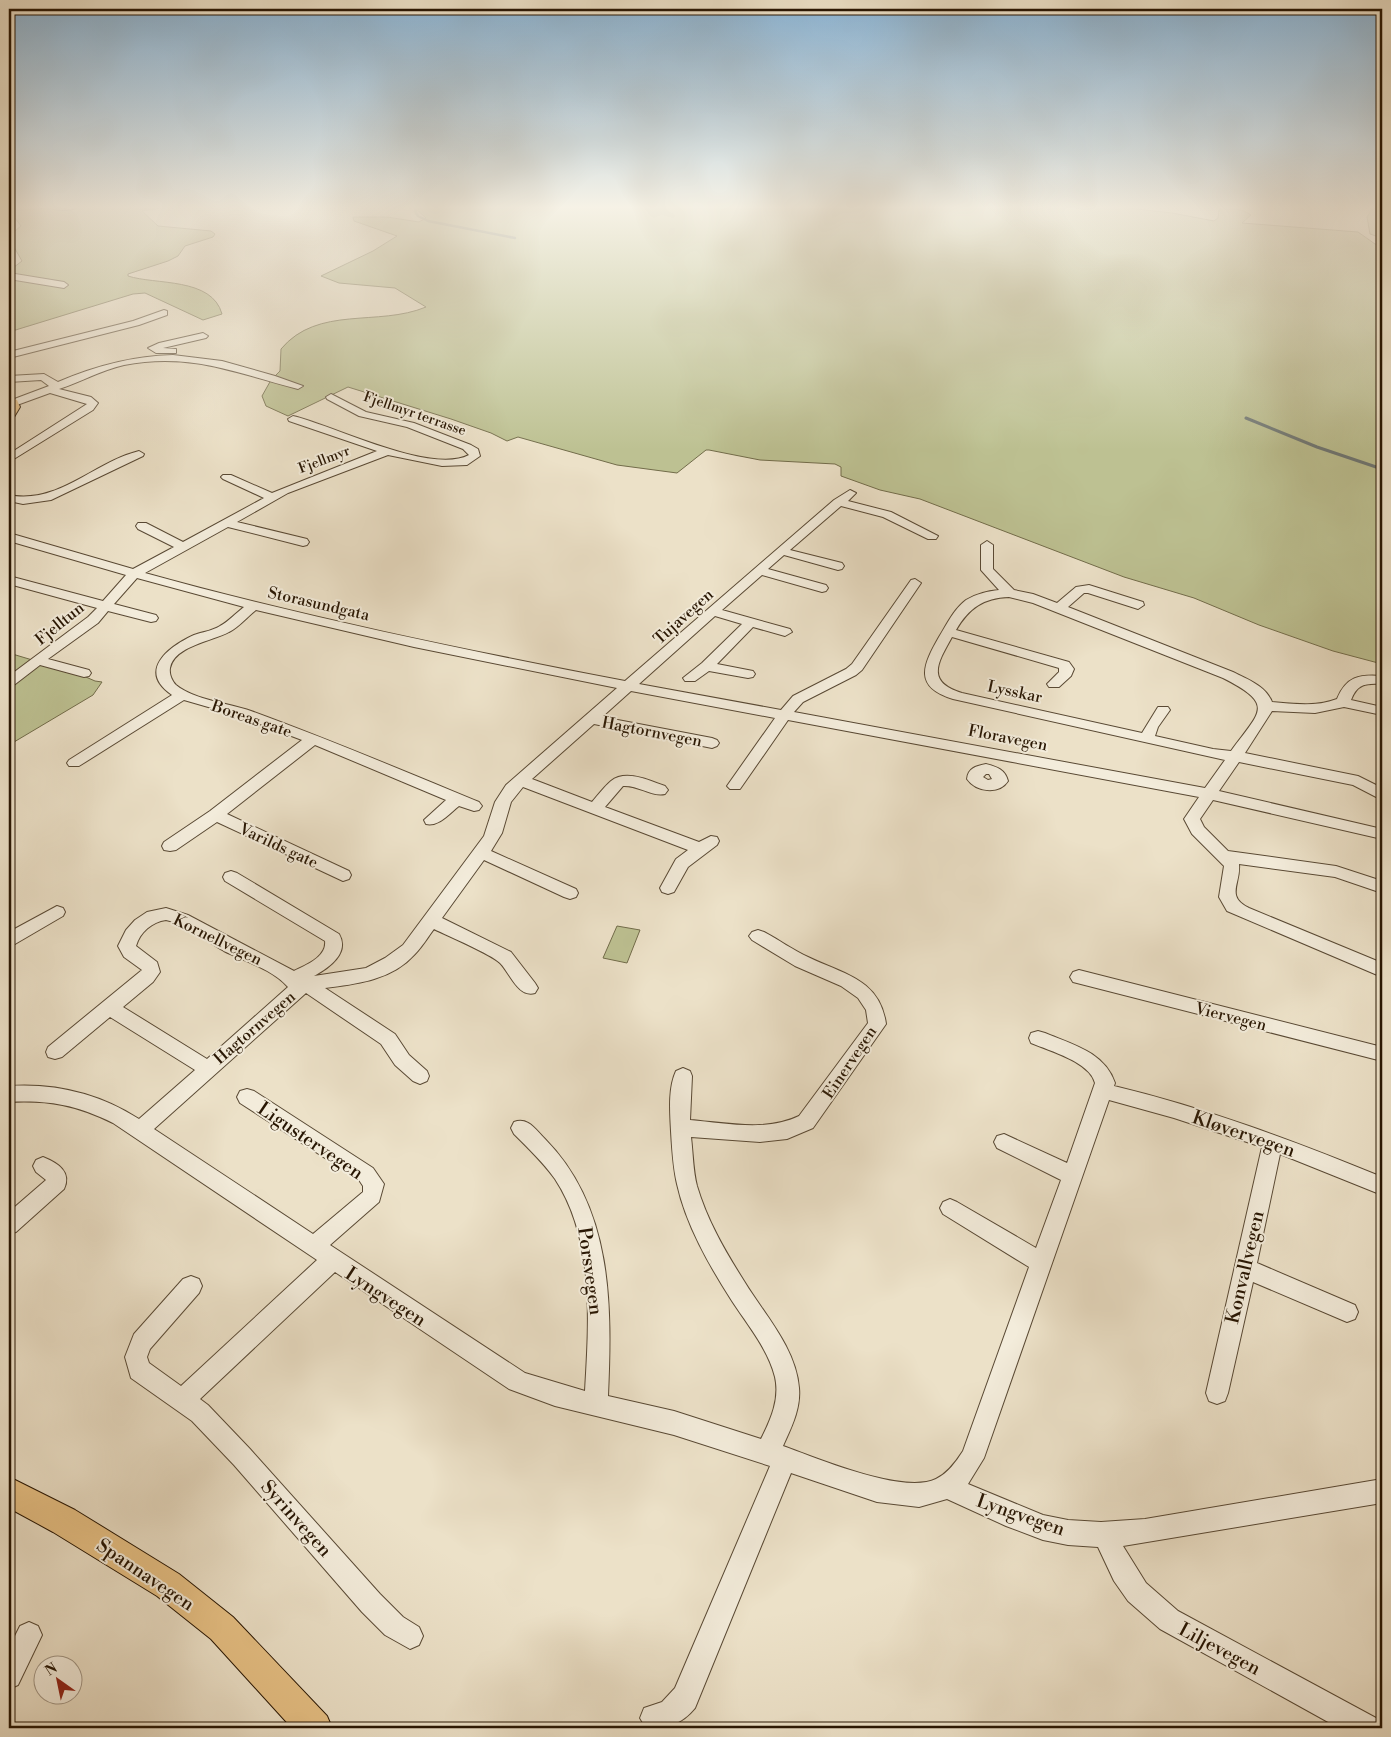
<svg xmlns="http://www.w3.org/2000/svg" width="1391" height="1737" font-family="'Libre Bodoni',serif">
	<rect width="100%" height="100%" fill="#ece1c8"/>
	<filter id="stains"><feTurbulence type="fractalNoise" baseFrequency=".004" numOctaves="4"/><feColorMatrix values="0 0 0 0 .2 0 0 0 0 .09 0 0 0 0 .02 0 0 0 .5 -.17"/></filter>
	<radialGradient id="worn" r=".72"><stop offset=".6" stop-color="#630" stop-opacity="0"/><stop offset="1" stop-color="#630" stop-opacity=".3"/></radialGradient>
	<!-- green -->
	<g fill="#bdc192" stroke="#726c4a">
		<path d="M62 207H136L140 209 167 207 142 211 158 226 211 231 215 234 213 237 185 246 178 256 168 261 128 274V276C155 285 212 277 222 314L203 320 145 293 133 294 9 332V271L22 261 10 240V235L21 226 15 218 9 216V211Z"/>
		<path d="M423 207H1119L1172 213 1214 221 1218 218 1219 210C1230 208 1241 208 1251 215L1242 223 1358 232 1375 244 1382 246V664L1333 651 1259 625 1194 598 1124 577 920 499 880 490 841 476V467L835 464 760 460 709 450H706L677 473 617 465 518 437 507 441 491 433 451 419 348 387 288 416 266 406 262 396 271 380 280 371 281 349C318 305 378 327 426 307L395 288 339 283 321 276 373 251 397 236 354 221 353 217H387L419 222 426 218 416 209Z"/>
		<polygon points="1382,207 1382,232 1376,236 1370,234 1367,217 1372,209"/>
		<polygon points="9,653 79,674 95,681 102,682 93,695 9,745"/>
		<polygon points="617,926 640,930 627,963 603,958"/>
	</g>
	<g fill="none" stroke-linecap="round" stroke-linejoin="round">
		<!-- stream-far1 -->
		<polyline stroke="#6f7875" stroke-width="2.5" points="419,207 415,211 418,216 428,221 515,238"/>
		<!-- stream -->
		<polyline stroke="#6f7875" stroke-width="3" points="1246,418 1317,447 1382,469"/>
		<!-- minor casing -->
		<g stroke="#594934" stroke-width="2">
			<g id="minor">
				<path d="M50 207H77C71 211 56 211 50 207Z"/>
				<polygon points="9,273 64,282 68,285 64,288 9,279"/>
				<polygon points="164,310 167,311 167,315 139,325 9,358 9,352 133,321"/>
				<polygon points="203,333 208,336 206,338 163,348 176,349 176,353 156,353 148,348 159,343"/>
				<path d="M173 355 222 361 275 376 303 386 298 389C236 373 190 352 124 365 101 370 81 382 59 389L91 397 98 403 93 410 9 462V454L87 404 50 393 17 405H9V401L49 386 41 380 9 382V376L44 374 58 382C95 366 132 356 173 355Z"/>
				<path d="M331 394 366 412 414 423 471 445 478 449 480 456 467 465 442 466 388 455 288 493 237 522 307 539 309 542 307 545 303 546 228 527 145 573C303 617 464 650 625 681L834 500 850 490 856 493 848 501 891 512 938 536 936 539H928L883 517 841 506 790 550 842 563 844 566 842 569 838 570 784 555 768 569 826 585 828 588 826 591 822 592 762 575 722 610 790 629 792 632 785 636 753 627 717 664 753 671 755 674 753 677 748 678 709 671 695 681H685L683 678 702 663 742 624 715 616 639 684 781 710 793 696 846 669 852 664 911 580 915 579 921 583 862 670 856 675 803 702 794 712 1205 788 1225 760 953 699C913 687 923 665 939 637 947 624 954 609 966 600 976 594 988 591 999 590L981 570V545L987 541 993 545V569L1014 590 1033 594 1057 603 1076 587 1089 585 1143 602 1144 605 1138 609 1088 593H1084L1068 607 1233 672C1247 679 1266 686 1272 702 1294 704 1316 707 1337 699 1346 677 1359 674 1382 676V684C1366 683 1357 684 1351 700L1382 707V715L1344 707 1315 713 1272 711 1245 753 1358 776 1382 788V800L1353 785 1239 762 1219 791 1382 829V839L1213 800 1200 819 1204 827 1228 851 1336 866 1382 881V893L1335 877 1239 864C1241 884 1225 896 1249 908L1382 963V977L1227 911 1219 897 1224 866 1192 834 1184 819 1199 797 788 720 740 789H730L727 786 775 718 631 691 602 717 712 738 717 740 719 743 717 746 712 748 594 724 532 779 592 802C598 795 604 787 611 781 626 769 650 781 665 786L668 790 665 794C652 797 638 785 623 786L605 807 699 842 711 836 717 837 719 841 717 845 688 867 674 892 668 894 662 892 660 888 676 859 688 850 523 787 511 802 502 833 491 851 576 889 578 893 576 897 570 899 564 897 484 860 442 918 511 952 535 983 538 988 535 993C518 998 510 973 500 963 491 954 448 936 434 929 428 937 422 947 415 954 392 980 357 984 325 988L395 1034 409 1055 427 1071 429 1076 427 1081 420 1084 413 1081 395 1065 381 1044 306 993 154 1129 313 1234 363 1192V1186L359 1180 240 1103 237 1097 240 1091 247 1089 254 1091 373 1168 384 1184 379 1202 330 1245 525 1373 585 1391C589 1322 595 1240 555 1179 543 1162 528 1148 514 1134L511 1128 514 1122C528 1117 535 1129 545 1139 613 1208 612 1305 608 1396L674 1411 761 1439C771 1419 780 1399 775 1377 768 1349 747 1324 732 1301 709 1265 686 1225 677 1184 673 1167 672 1148 671 1131 670 1112 668 1088 676 1071L683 1068 690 1071 692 1076 690 1120C726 1123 766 1132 799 1116L868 1023 866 1010 858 998 841 986 795 966 752 940 749 936 752 932 758 930 764 932C779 940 793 950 808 957 843 974 880 979 886 1024L813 1128 787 1139 760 1142 691 1137C693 1153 693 1171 697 1186 707 1220 725 1251 744 1281 764 1314 796 1348 799 1388 801 1409 791 1428 783 1446 817 1458 903 1495 936 1479 948 1473 956 1462 963 1451L1029 1267 943 1214 940 1208 943 1202 950 1199 957 1202 1036 1248 1061 1180 997 1148 994 1142 997 1136 1004 1134 1067 1163 1095 1083C1090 1062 1050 1051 1031 1043L1029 1038 1031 1033 1038 1031 1045 1033C1071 1044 1105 1052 1115 1083L1114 1086C1206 1108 1294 1141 1382 1177V1195L1280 1154 1257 1263 1355 1305 1358 1312 1355 1319 1347 1322 1253 1282 1228 1393 1225 1401 1217 1404 1209 1401 1206 1393 1262 1147 1174 1118 1109 1100 984 1458 968 1484 1043 1515 1068 1520 1101 1522 1145 1519 1382 1479V1503L1123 1546 1146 1583 1178 1611 1376 1718 1380 1728H1339L1160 1629 1128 1601 1114 1581 1098 1547 1068 1545 1043 1540 1006 1526 947 1499 919 1507 877 1502 791 1473 695 1708C681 1725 667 1728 646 1728L640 1718 644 1708 662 1702 675 1688 770 1466 674 1435 555 1406 509 1389 335 1272 200 1399 208 1405 250 1449 380 1594 403 1617 419 1627 423 1636 419 1645 410 1649 385 1635 362 1612 234 1465 192 1421 131 1378 125 1357 134 1334 183 1279 191 1276 199 1279 202 1286 199 1293 150 1349 147 1357 149 1363 181 1386 317 1260 113 1123C76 1105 50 1100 9 1102V1086C55 1083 100 1094 139 1119L195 1070 110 1017 62 1057 55 1059 48 1057 46 1052 48 1047 142 970 124 957 118 946 126 930 135 920 147 912 166 908 188 915 294 971C306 965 327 957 325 941L225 881 223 877 225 873 231 871 237 873 339 934C350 953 329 968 314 976L366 968 385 958 403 945 484 836 495 802 506 785 617 688 414 647 256 610C247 617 239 627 229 632 213 641 174 646 170 668 169 674 172 681 176 685 194 700 229 703 251 711 328 739 404 771 479 802L482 806 479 810 474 811 459 806C450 813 439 827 426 824L424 820 446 800 315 745 227 814 349 871 351 875 349 879 343 881 217 822 176 850 170 851 164 850 162 846 164 842 210 811 302 740 236 715 184 700 79 766H69L67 763 69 760 172 695C137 671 168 647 194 635 202 632 212 631 220 626 228 622 236 613 244 607L137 578 114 604 156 615 158 618 156 621 151 622 108 611 98 623 48 659 89 670 91 673 89 676 84 677 40 665 14 685 9 686V676L88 617 97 608 9 584V576L103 601 126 575 9 541V533L133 569 174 547 138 529 136 526 138 523H146L183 542 264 498 223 479 221 477 223 475H231L272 493 377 451 289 421 288 419 293 416C335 426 431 475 469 455L463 449 407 427 359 416 327 399 326 397ZM1009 597 1033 603 1223 678C1276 705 1260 711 1231 751L1213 749 1155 736 1158 727 1170 710 1168 707H1158L1142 733 962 693C925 682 938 662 952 637L1059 668V672L1047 684 1049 687H1059L1071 676 1074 669 1069 662 956 630C969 608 983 598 1009 597ZM166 920C187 924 206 941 224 951 246 962 272 969 288 987L207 1059 123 1007 153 982 160 972 157 962 136 946C140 932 152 922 166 920Z"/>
				<path d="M139 451 144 454 143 456 51 500 23 504 9 501V495C58 505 94 462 139 451Z"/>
				<path d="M986 764C997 767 1005 769 1008 781 999 795 976 792 967 779 968 768 976 766 986 764ZM986 774H989L992 779 988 780 983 777Z"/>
				<polygon points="57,906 63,908 65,912 63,916 15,944 9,946 9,932"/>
				<polygon points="1079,970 1382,1047 1382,1061 1073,982 1070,977 1073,972"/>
				<path d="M43 1157C58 1163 72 1172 64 1189L16 1232 9 1234V1212L46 1180 36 1172 33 1166 36 1160Z"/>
				<polygon points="29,1622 38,1626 42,1635 18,1685 9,1689 9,1648 20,1626"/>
			</g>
		</g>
		<!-- major casing -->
		<g stroke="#281603" stroke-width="2">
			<g id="major">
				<polygon points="9,397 17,400 20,407 14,417 9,418"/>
				<polygon points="9,1477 75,1510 179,1574 233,1617 327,1716 332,1728 292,1728 211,1639 157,1596 53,1532 9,1508"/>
			</g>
		</g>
		<!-- minor -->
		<use href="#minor" fill="#f3ecdb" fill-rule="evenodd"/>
		<!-- major -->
		<use href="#major" fill="#e6c084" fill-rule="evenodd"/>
	</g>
	<!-- sky -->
	<linearGradient id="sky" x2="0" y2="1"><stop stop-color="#8bb6d8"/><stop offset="0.46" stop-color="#f6f2e6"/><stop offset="1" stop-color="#f6f2e6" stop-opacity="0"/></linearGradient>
	<rect width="1391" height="450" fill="url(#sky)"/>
	<g text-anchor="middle" stroke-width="4" stroke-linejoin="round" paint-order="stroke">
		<!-- far-street labels -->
		<g font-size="14" fill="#281603" stroke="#f3ecdb">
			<text transform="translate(415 413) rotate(19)" y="5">Fjellmyr terrasse</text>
			<text transform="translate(324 459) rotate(-21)" y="5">Fjellmyr</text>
		</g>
		<!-- street labels -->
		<g font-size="16" fill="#281603" stroke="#f3ecdb">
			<text transform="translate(319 603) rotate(13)" y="6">Storasundgata</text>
			<text transform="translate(683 616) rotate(-42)" y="6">Tujavegen</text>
			<text transform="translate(59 623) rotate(-39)" y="6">Fjelltun</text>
			<text transform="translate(1015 691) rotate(12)" y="6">Lysskar</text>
			<text transform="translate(252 718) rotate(19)" y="6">Boreas gate</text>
			<text transform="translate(652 731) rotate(11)" y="6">Hagtornvegen</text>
			<text transform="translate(1008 737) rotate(11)" y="6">Floravegen</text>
			<text transform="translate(279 845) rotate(25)" y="6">Varilds gate</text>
			<text transform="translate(218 939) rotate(26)" y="6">Kornellvegen</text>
			<text transform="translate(1231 1016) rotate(14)" y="6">Viervegen</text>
			<text transform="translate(254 1027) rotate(-41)" y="6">Hagtornvegen</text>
			<text transform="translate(849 1062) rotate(-56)" y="6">Einervegen</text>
		</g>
		<!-- near-street labels -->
		<g font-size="19" fill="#281603" stroke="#f3ecdb">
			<text transform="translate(1244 1133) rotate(19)" y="7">Kløvervegen</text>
			<text transform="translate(311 1140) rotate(34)" y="7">Ligustervegen</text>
			<text transform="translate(1244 1267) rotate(-77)" y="7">Konvallvegen</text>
			<text transform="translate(591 1271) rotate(82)" y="7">Porsvegen</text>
			<text transform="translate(386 1296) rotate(33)" y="7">Lyngvegen</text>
			<text transform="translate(1021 1514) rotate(19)" y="7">Lyngvegen</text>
			<text transform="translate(297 1518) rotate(48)" y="7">Syrinvegen</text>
			<text transform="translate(146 1574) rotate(34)" y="7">Spannavegen</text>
			<text transform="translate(1220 1648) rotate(28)" y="7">Liljevegen</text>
		</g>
	</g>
	<!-- margin -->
	<rect width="1391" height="1737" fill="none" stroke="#ece1c8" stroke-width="30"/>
	<rect x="10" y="10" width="1371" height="1717" fill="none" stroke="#281603" stroke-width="2.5"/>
	<rect x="15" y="15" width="1361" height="1707" fill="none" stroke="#281603"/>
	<!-- north arrow -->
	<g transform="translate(58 1680) rotate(327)"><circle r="24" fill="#f3ecdb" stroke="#a29685"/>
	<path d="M0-4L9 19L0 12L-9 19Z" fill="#8f2418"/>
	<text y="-8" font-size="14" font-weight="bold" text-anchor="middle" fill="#281603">N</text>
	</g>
	<rect width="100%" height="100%" filter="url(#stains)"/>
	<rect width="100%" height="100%" fill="url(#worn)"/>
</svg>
